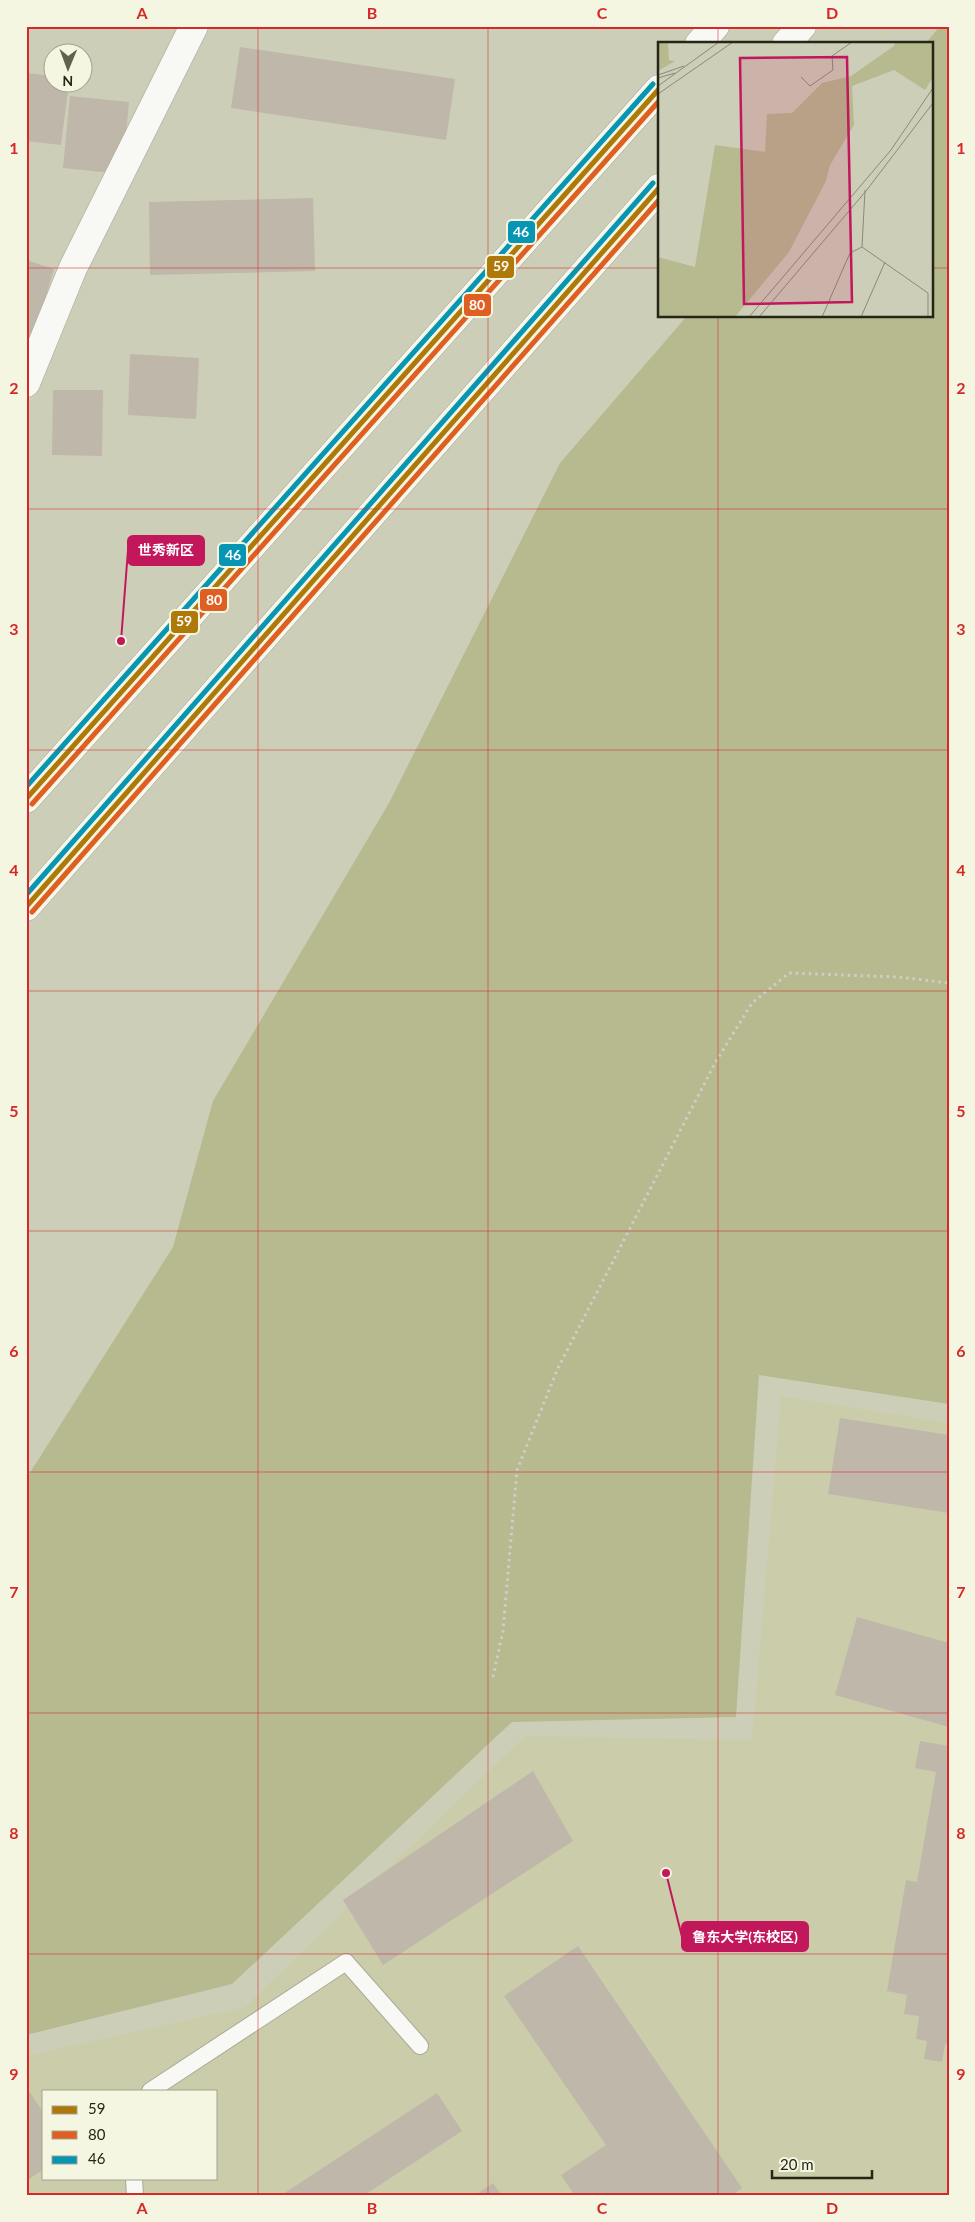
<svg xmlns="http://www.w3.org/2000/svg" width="975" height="2222" font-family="Lato,'Noto Sans SC',sans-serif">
	<rect width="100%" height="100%" fill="#cdceb8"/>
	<!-- built -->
	<path fill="#cbcdaa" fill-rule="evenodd" d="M781 1396 949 1423V2196H26V2056L245 2007 525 1736 752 1740ZM44 2091H216V2178H44Z"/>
	<!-- green -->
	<polygon fill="#b7b98f" points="940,26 949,26 949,1404 759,1375 736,1717 512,1722 232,1984 26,2035 26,1479 173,1247 213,1101 389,803 560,463 687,316 931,316 931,44 925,44"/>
	<!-- building -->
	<g fill="#beb7aa">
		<polygon points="240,47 455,79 446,140 231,108"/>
		<polygon points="26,73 52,76 52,82 69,82 61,145 26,141"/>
		<polygon points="70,96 129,102 122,174 63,168"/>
		<polygon points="313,198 315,271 150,275 149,202"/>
		<polygon points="26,260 54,269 31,347 26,346"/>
		<polygon points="130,354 199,358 196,419 128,415"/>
		<polygon points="53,390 103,390 102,456 52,455"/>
		<polygon points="840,1418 949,1435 949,1513 828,1494"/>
		<polygon points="857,1617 949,1643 949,1727 835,1695"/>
		<polygon points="920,1741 949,1746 949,2045 945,2044 942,2062 924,2059 927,2041 916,2039 919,2016 904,2014 907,1995 887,1991 906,1880 917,1882 936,1772 915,1768"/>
		<polygon points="533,1771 573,1841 383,1965 343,1900"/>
		<polygon points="578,1946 742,2188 731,2196 575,2196 561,2175 606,2145 504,1996"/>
		<polygon points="26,2087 44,2113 44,2169 26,2181"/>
		<polygon points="437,2093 462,2131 363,2196 280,2196"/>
		<polygon points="493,2183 502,2196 474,2196"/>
	</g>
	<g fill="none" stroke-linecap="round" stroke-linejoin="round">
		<!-- service casing -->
		<g stroke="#a8a998" stroke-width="18">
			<g id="service">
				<polyline points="150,2091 346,1962 420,2046"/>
				<polyline points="134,2178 135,2196"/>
			</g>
		</g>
		<!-- minor casing -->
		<g stroke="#a8a998" stroke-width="29">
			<polyline id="minor" points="26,383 73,268 194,26"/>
		</g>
		<!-- secondary casing -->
		<g stroke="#a8a998" stroke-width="29">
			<g id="secondary">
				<polyline points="699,44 715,26"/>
				<polyline points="786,44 802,26"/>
				<polyline points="26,799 659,89"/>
				<polyline points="26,907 659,188"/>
			</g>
		</g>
		<!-- path -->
		<polyline stroke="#cfcfc8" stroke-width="3" stroke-dasharray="2.5 4" stroke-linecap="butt" points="493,1677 503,1631 517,1470 558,1368 715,1063 752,1003 789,973 898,977 949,983"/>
		<!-- service -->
		<use href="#service" stroke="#f8f8f4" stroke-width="16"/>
		<!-- minor -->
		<use href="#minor" stroke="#f8f8f4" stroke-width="28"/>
		<!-- secondary -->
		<use href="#secondary" stroke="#f8f8f4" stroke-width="28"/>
		<!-- bus-1 casing -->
		<g stroke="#f5f6e2" stroke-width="9">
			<g id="bus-1">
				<polyline points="26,799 659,89"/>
				<polyline points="26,907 659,188"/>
			</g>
		</g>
		<!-- bus-2 casing -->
		<g stroke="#f5f6e2" stroke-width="9">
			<g id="bus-2">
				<polyline points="32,804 659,101"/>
				<polyline points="32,912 659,200"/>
			</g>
		</g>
		<!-- bus-3 casing -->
		<g stroke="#f5f6e2" stroke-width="9">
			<g id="bus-3">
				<polyline points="26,787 653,84"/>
				<polyline points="26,895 653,183"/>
			</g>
		</g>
		<!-- bus-1 -->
		<use href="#bus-1" stroke="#ae7908" stroke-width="5"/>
		<!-- bus-2 -->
		<use href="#bus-2" stroke="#de5f21" stroke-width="5"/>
		<!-- bus-3 -->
		<use href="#bus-3" stroke="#0695b2" stroke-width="5"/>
	</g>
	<!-- grid -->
	<path fill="none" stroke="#d62828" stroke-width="1" stroke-opacity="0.55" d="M258 26V2196M488 26V2196M718 26V44M26 268H659M931 268H949M718 316V2196M26 509H949M26 750H949M26 991H949M26 1231H949M26 1472H949M26 1713H949M26 1954H949"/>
	<!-- overview -->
	<g transform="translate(658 42)">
		<rect width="275" height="275" fill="#cdceb8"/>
		<path d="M0 0H10L11 18 17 19 0 29ZM237 0H275V35L267 48 236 28 194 44 196 83 172 123 168 139 131 210 77 275H0V215L37 225 57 103 107 110 109 72 134 71 164 41 193 34 236 4Z" fill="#b7b98f"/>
		<path fill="none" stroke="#8a8b77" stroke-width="1" d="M0 33 26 24M143 35 152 44 175 28 174 14 194 0M0 36 17 31M0 44 61 0M0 52 75 0M207 148 204 205 270 251V275M91 275 233 108 275 46M101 275 208 149 275 61M164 275 192 211 204 205M203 275 227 220"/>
		<path fill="#c2185b" fill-opacity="0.15" stroke="#c2185b" stroke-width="2.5" d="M189 15 194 260 86 262 82 16Z"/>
		<rect width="275" height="275" fill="none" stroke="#252616" stroke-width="2.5"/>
	</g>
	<!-- callouts -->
	<path fill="none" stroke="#c2185b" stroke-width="2" d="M121 641L128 550M666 1873L682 1937"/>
	<g fill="#c2185b" stroke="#f5f6e2" stroke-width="2">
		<circle cx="121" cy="641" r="5"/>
		<circle cx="666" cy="1873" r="5"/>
	</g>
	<g fill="#c2185b" stroke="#c2185b" stroke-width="2">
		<rect x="128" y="536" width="76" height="29" rx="5"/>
		<rect x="682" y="1922" width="126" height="29" rx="5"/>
	</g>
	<g font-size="14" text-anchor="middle" font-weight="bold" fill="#fff">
		<text x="166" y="555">世秀新区</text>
		<text x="745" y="1942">鲁东大学(东校区)</text>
	</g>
	<g stroke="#f5f6e2" stroke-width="2">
		<rect x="507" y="220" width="29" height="24" rx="5" fill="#0695b2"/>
		<rect x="486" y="255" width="29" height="24" rx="5" fill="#ae7908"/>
		<rect x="463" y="293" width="29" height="24" rx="5" fill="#de5f21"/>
		<rect x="218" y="543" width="29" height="24" rx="5" fill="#0695b2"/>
		<rect x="199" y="588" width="29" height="24" rx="5" fill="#de5f21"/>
		<rect x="170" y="610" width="29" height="24" rx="5" fill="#ae7908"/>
	</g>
	<g font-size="14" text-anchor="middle" font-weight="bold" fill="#fff">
		<text x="521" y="237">46</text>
		<text x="501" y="271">59</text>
		<text x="477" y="310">80</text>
		<text x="233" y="560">46</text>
		<text x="214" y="605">80</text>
		<text x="184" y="626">59</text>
	</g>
	<!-- border -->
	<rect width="975" height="2222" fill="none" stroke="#f5f6e2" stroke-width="55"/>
	<!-- legend -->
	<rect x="42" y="2090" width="175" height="90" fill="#f5f6e2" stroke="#a2a390"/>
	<rect x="52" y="2106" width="25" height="8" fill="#ae7908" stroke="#a2a390"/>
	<text x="88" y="2114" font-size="15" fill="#252616">59</text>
	<rect x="52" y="2131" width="25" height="8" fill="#de5f21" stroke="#a2a390"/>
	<text x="88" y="2140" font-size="15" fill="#252616">80</text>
	<rect x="52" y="2156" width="25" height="8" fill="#0695b2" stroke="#a2a390"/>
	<text x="88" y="2164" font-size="15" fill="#252616">46</text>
	<!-- north arrow -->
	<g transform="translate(68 68) rotate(181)"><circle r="24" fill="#f5f6e2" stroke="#a2a390"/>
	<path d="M0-4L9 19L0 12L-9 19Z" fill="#60614f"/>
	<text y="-8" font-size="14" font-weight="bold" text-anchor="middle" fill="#252616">N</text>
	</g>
	<!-- scale -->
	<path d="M772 2170v8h100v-8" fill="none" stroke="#252616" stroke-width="2.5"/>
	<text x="780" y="2170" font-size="15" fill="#252616" stroke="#f5f6e2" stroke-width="4" paint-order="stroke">20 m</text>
	<rect x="28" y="28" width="920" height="2166" fill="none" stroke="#d62828" stroke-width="2"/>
	<g font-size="16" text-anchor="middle" font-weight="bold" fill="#d62828">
		<text x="142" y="19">A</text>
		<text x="372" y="19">B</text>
		<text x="602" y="19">C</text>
		<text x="832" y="19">D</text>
		<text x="14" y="154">1</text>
		<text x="961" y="154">1</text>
		<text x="14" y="394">2</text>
		<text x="961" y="394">2</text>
		<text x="14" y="635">3</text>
		<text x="961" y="635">3</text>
		<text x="14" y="876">4</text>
		<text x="961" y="876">4</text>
		<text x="14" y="1117">5</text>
		<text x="961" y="1117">5</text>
		<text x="14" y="1357">6</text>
		<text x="961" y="1357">6</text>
		<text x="14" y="1598">7</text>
		<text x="961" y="1598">7</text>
		<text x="14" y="1839">8</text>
		<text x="961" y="1839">8</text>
		<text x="14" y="2080">9</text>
		<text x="961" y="2080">9</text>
		<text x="142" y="2214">A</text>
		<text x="372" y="2214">B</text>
		<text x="602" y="2214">C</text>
		<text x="832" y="2214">D</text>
	</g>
</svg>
